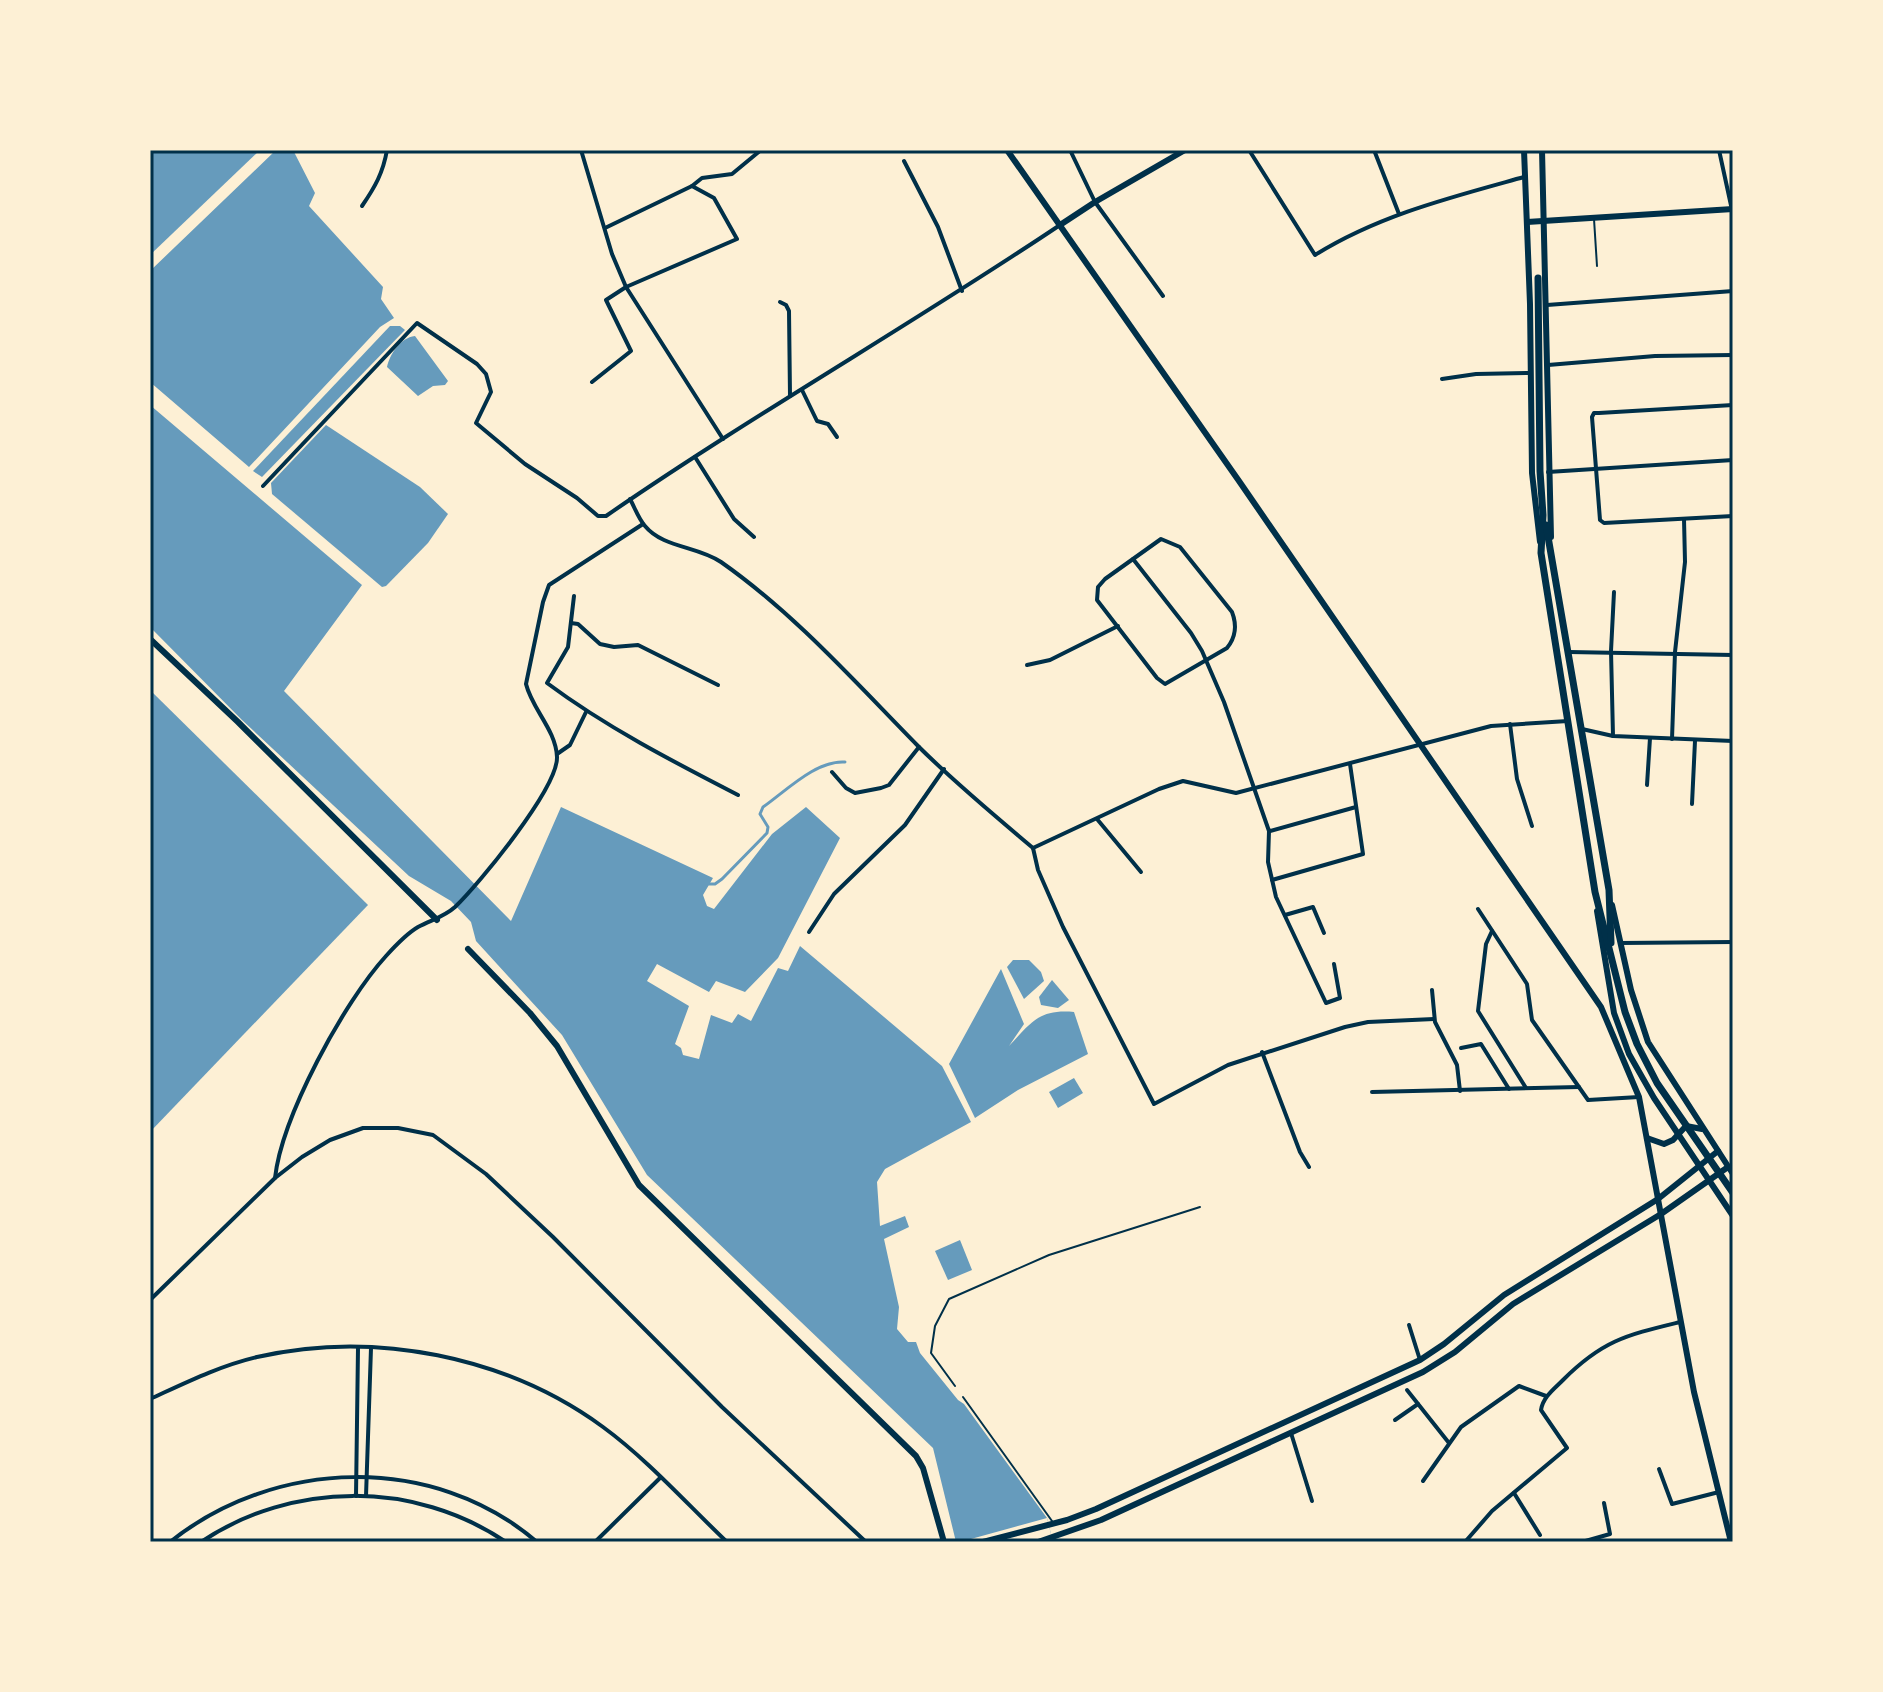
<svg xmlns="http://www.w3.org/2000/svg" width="1883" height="1692" font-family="Overpass,sans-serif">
	<rect width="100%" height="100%" fill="#fdf0d5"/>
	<!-- water -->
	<g fill="#669bbc">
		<polygon points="150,150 260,150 150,255"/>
		<polygon points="276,150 293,150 315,193 309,206 383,287 381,299 394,318 380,327 249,467 150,382 150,271"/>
		<polygon points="390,326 400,326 405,330 262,477 253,471"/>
		<path d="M415 336 448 381 445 385 433 386 418 396 387 367C390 354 400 338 415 336Z"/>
		<polygon points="150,405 362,585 284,691 511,921 561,807 713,878 703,895 707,906 714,909 772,834 806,807 840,838 778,958 745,992 716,981 709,992 657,964 647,981 689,1006 675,1044 681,1048 683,1055 699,1059 711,1015 732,1023 738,1014 751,1021 778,968 788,971 800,946 942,1066 971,1122 885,1169 877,1182 880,1226 905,1216 909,1227 884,1239 899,1307 897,1329 908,1342 916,1342 920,1353 958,1400 964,1404 1047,1518 1053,1542 956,1542 933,1448 647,1175 562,1035 476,941 471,922 451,901 409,876 242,720 150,627"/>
		<polygon points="326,425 420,487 448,514 428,543 386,586 382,587 272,494 271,483"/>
		<polygon points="150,690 368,905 150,1132"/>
		<polygon points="1013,960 1029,960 1041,972 1044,981 1024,999 1007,967"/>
		<path d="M1001 969 1024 1024 1009 1046C1031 1023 1038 1009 1074 1012L1088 1054 1018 1090 975 1118 949 1064Z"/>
		<polygon points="1052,980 1069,1000 1058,1008 1041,1005 1039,997"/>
		<polygon points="1074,1078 1083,1093 1058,1108 1049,1092"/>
		<polygon points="960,1240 972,1270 948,1280 935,1251"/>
	</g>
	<!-- pier -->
	<polygon fill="#fdf0d5" points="1047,1518 1053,1542 960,1542"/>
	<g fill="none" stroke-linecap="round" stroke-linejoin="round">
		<!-- stream -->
		<path stroke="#669bbc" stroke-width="3" d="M709 884H715L722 879 767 833 768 827 760 814 763 807C786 791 816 760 845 762"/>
		<!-- service -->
		<g stroke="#003049" stroke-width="2">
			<polyline points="1594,219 1597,266"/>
			<polyline points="955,1386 931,1353 935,1326 949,1299 1049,1255 1200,1207"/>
			<polyline points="963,1397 1052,1521"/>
		</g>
		<!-- minor -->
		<g stroke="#003049" stroke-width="4">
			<polyline points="581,150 612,254 626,287 723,439"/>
			<polyline points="1070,150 1095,202 1163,296"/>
			<path d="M1249 150 1315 255C1379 215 1452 197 1524 177"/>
			<polyline points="1374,150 1399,214"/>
			<polyline points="1719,150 1732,210"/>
			<polyline points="904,161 938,227 962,291"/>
			<path d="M362 206C375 187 383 173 387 150"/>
			<polyline points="605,228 692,186 702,178 732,174 761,150"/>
			<polyline points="780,302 786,305 789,311 790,396"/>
			<polyline points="1547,305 1733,291"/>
			<polyline points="1548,365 1655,356 1733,355"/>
			<polyline points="1442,379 1476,374 1530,373"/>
			<polyline points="592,382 631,351 606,300 626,287 737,239 714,198 692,186"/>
			<polyline points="802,390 817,421 828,424 837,437"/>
			<polyline points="1733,405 1599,413 1594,413 1592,417 1600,520 1604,523 1733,516"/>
			<polyline points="695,457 734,519 754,537"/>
			<polyline points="1548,472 1733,460"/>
			<path d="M263 486 417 323 477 364 486 374 491 392 476 423 525 464 577 498 598 516H606C754 414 911 325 1060 225"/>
			<path d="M630 499C635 508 638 518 645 526 663 548 698 546 721 562 795 614 855 682 918 746 954 782 994 815 1033 848"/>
			<path d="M1161 539 1180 547 1232 612C1237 625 1236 637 1227 648L1165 684 1157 678 1097 600 1098 587 1105 579Z"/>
			<polyline points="1133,559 1191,633 1202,651 1224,702 1269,831 1268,862 1276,897 1326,1003 1340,998 1334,964"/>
			<path d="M574 596 568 647 547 683C606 727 672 761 738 795"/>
			<polyline points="571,623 578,624 600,644 614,647 638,645 718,685"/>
			<polyline points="1569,652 1733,655"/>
			<polyline points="1027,665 1050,660 1118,626"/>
			<polyline points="1510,724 1517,779 1532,826"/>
			<polyline points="1582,729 1613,736 1733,741"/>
			<polyline points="1613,736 1611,651 1614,592"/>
			<polyline points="1672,739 1675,652 1685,562 1684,519"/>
			<polyline points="557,754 570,745 586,712"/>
			<polyline points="832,772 846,788 855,793 881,788 889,785 919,747"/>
			<polyline points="1647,785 1650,738"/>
			<polyline points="1692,804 1695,741"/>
			<polyline points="1097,819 1141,872"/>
			<polyline points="1270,831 1356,807"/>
			<polyline points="1033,848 1038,870 1063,927 1154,1104 1228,1065 1345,1027 1368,1022 1434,1019"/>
			<polyline points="1033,848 1159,789 1183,781 1236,793 1491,726 1568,721"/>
			<polyline points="1272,880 1363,854 1350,764"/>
			<polyline points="1478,909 1527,984 1532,1020 1588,1100 1639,1097"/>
			<polyline points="1285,915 1313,907 1324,933"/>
			<polyline points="1492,931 1486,944 1478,1011 1526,1088"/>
			<polyline points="809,932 834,894 905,825 944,769"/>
			<polyline points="1620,943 1733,942"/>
			<polyline points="1432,990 1435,1022 1457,1065 1460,1091"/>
			<polyline points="1461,1048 1481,1044 1509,1089"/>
			<polyline points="1262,1052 1300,1152 1309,1167"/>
			<polyline points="1372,1092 1579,1087"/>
			<path d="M275 1178C282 1116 344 1002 386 956 395 946 406 934 418 927 431 920 444 917 455 907 479 884 558 788 557 757 556 730 532 709 526 684L543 602 549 585 643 524"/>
			<polyline points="150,1300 275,1178 302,1157 330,1140 363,1128 398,1128 433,1135 486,1174 553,1237 722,1407 866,1542"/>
			<polyline points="1409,1325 1420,1360"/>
			<polyline points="1407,1390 1449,1443"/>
			<path d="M150 1399C185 1383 219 1366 257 1357 374 1330 506 1356 603 1427 648 1460 687 1504 727 1542"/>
			<polyline points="1395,1420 1418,1404"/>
			<polyline points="1291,1433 1312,1501"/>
			<polyline points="1659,1469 1672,1504 1719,1492"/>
			<polyline points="1423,1481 1461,1427 1519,1386 1546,1396"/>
			<polyline points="1514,1493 1540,1535"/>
			<polyline points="356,1496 358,1348"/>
			<polyline points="366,1496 371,1348"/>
			<path d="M170 1542C275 1458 433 1453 537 1542"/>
			<path d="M201 1542C292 1481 414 1480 506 1542"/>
			<polyline points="595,1542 660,1478"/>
			<path d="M1465 1542 1492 1511 1567 1448 1541 1410C1543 1397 1554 1389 1563 1380 1603 1340 1627 1335 1680 1322"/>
			<polyline points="1582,1542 1610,1534 1604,1503"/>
		</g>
		<!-- tertiary -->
		<g stroke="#003049" stroke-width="6">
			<polyline points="1007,150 1239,481 1601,1007 1639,1097 1658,1199"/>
			<polyline points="1060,225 1095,202 1185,150"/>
			<polyline points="150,639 238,722 437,920"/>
			<polyline points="468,949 530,1013 557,1046 639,1185 916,1456 923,1468 944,1542"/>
		</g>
		<!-- secondary -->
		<g stroke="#003049" stroke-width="6">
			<polyline points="1524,150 1530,304 1532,473 1540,542"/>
			<polyline points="1542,150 1551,537"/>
			<polyline points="1527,222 1733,209"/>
			<polyline points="1612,905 1631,990 1648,1042 1733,1174"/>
			<polyline points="1597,911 1614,1013 1629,1054 1654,1098 1733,1216"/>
			<polyline points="1647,1138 1664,1144 1673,1140 1686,1126 1702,1129"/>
			<polyline points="1658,1199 1694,1392 1731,1542"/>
			<polyline points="983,1542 1067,1520 1096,1509 1420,1360 1444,1344 1504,1295 1658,1199 1718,1151"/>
			<polyline points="1038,1542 1101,1520 1423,1372 1455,1352 1513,1304 1661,1214 1728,1167"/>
		</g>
		<!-- primary -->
		<g stroke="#003049" stroke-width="7">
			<polyline points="1538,278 1540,471 1543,515 1541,553 1595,892 1625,1012 1637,1044 1657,1083 1733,1193"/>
			<polyline points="1546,525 1609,890 1611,943"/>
		</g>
	</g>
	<!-- border -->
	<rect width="1883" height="1692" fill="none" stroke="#fdf0d5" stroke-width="304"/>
	<rect x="152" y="152" width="1579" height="1388" fill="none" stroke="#003049" stroke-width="3"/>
</svg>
